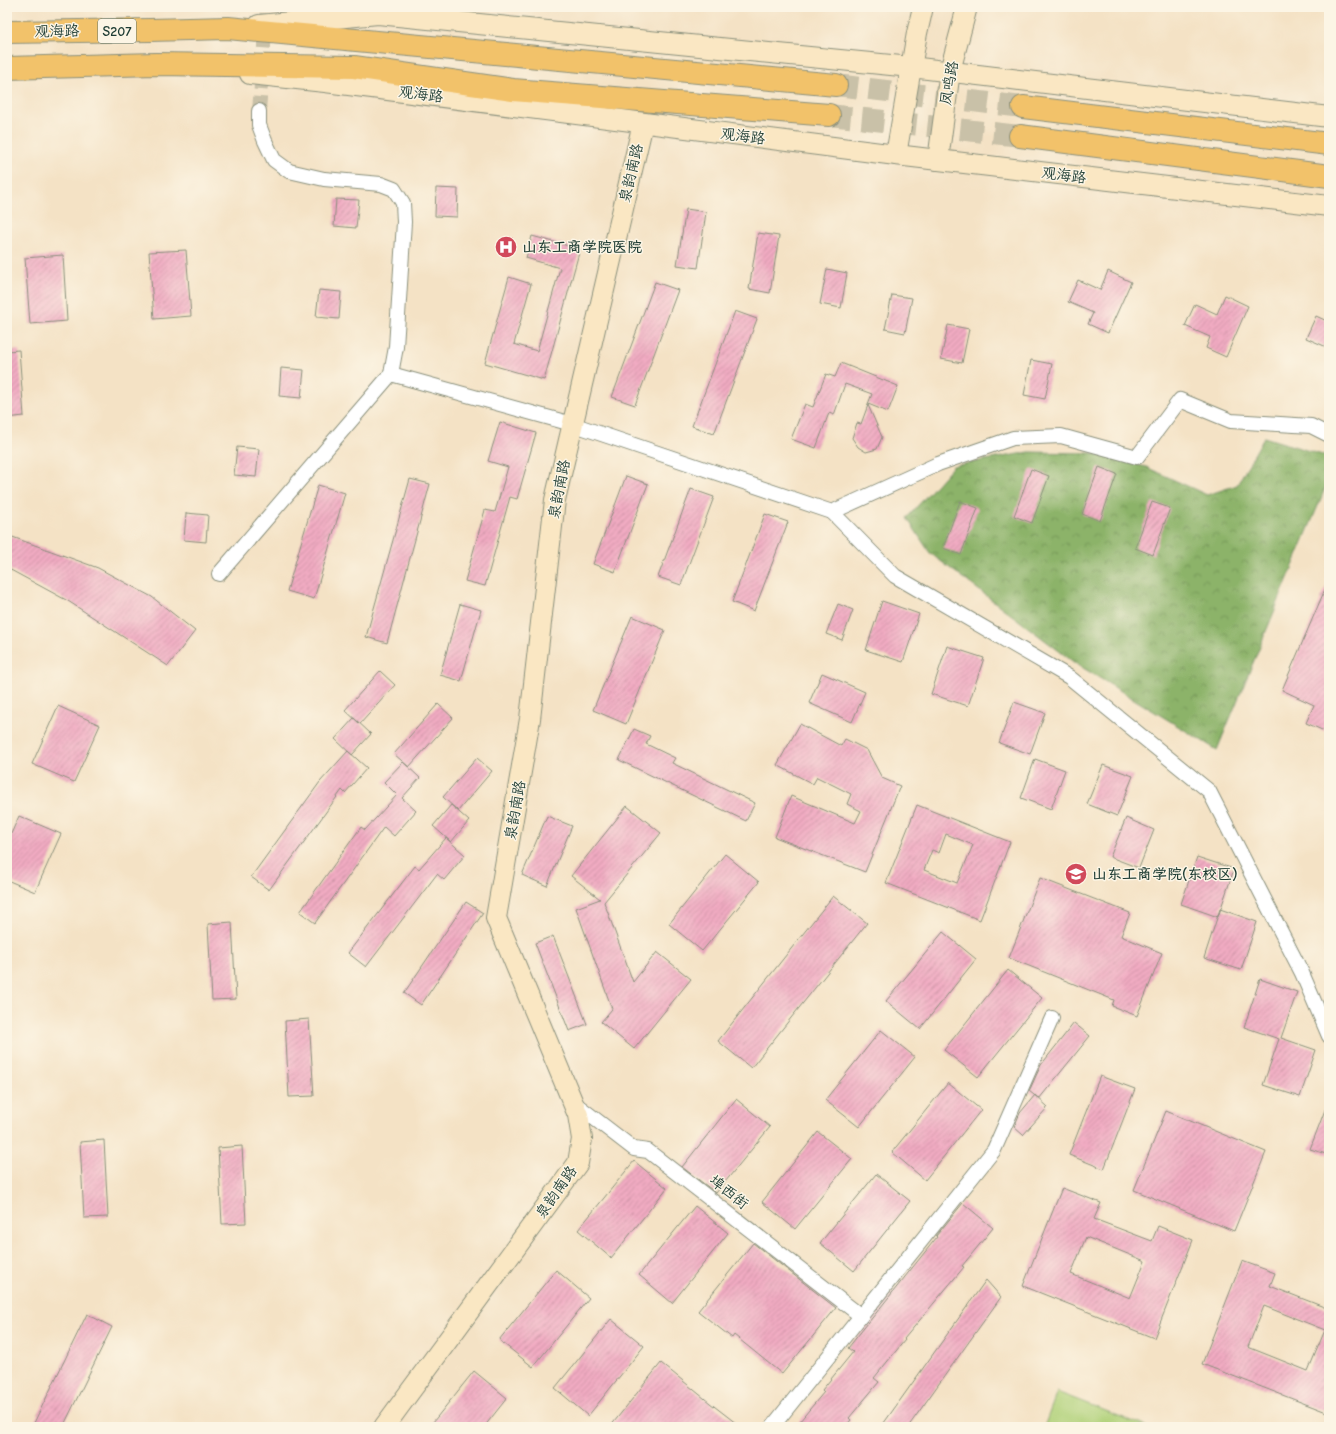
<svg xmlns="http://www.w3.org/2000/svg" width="1336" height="1434" font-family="'Comic Neue','LXGW WenKai TC',sans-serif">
	<defs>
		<pattern id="forest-crowns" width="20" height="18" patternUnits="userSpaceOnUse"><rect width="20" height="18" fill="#8cb369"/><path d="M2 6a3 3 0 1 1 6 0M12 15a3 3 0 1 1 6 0" fill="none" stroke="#729357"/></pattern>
		<pattern id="building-hatch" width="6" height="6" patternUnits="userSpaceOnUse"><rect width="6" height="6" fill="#f1abc2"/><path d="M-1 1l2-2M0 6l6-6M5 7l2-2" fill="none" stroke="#c38c9e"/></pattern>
	</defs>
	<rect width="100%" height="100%" fill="#fcf5e5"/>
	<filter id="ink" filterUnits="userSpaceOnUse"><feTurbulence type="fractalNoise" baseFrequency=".025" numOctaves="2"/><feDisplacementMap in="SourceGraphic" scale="8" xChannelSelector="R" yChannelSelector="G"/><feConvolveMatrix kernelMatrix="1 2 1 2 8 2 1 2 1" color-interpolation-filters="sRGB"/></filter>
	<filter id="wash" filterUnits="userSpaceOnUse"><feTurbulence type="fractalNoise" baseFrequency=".012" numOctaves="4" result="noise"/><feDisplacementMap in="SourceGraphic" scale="16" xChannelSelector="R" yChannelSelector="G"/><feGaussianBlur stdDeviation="0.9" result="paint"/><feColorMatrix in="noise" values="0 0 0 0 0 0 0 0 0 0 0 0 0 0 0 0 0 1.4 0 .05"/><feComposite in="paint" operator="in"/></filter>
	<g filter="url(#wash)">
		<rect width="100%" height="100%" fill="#f4e2c5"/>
		<!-- forest -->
		<polygon fill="url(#forest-crowns)" stroke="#56784e" points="1264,437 1329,457 1329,479 1217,750 1075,663 930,553 907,518 953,466 1029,452 1092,453 1146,467 1207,495 1237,485"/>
		<!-- garden -->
		<polygon fill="#b0d179" stroke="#688756" points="1057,1392 1147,1427 1044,1427"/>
		<g id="blocks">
			<!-- building -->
			<g fill="url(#building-hatch)" fill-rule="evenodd">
				<polygon points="436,188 458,189 457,217 435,216"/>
				<polygon points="336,199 359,200 356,228 334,226"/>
				<polygon points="686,209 706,212 698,268 677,265"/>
				<polygon points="758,233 779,236 770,293 749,289"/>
				<polygon points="532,236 580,249 544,380 485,363 509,277 531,284 514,344 537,351 560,268 526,258"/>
				<polygon points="186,250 191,316 154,319 149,252"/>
				<polygon points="63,255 67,321 30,324 25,258"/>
				<polygon points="827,269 847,273 841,308 820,304"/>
				<polygon points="1108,271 1131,282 1108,333 1088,324 1093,313 1068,302 1078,280 1100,290"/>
				<polygon points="655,282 678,290 635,405 612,397"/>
				<polygon points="319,290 341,292 339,319 316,317"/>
				<polygon points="892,295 912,298 905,333 885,329"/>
				<polygon points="1225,295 1248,306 1226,357 1206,348 1210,337 1185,326 1195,304 1217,314"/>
				<polygon points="735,311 757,319 714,434 692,426"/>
				<polygon points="1316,316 1329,322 1329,348 1306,338"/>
				<polygon points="948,325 969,329 962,363 941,359"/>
				<polygon points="19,350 24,416 7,418 7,351"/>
				<polygon points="1031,360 1052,364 1045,399 1024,395"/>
				<polygon points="841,363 898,386 888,412 868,404 872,394 845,384 834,415 829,413 816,448 791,439 805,404 813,407 826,374 835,377"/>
				<polygon points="281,368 304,370 301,398 279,396"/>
				<polygon points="868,405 882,437 877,449 866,452 858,447 852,438 857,423 861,424"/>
				<polygon points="500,422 536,433 517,499 510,497 485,586 465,581 485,510 495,512 508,467 488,461"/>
				<polygon points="237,447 259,449 256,477 234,475"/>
				<polygon points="1099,467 1117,474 1100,521 1082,514"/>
				<polygon points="1031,469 1049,476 1032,523 1014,516"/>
				<polygon points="626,476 648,484 615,572 593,564"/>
				<polygon points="410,479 430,484 387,643 366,637"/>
				<polygon points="318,485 345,493 314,599 287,591"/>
				<polygon points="691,489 714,497 681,585 658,577"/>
				<polygon points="960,501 978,508 961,555 943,548"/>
				<polygon points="1152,502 1170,508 1153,555 1135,548"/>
				<polygon points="186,513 208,515 206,542 184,540"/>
				<polygon points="765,514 788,522 754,611 732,602"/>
				<polygon points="7,535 98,568 152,597 195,631 168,666 68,601 7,568"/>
				<polygon points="1329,580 1329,733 1306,723 1314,705 1282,690"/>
				<polygon points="882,601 919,614 903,662 866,650"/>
				<polygon points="460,604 481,610 461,681 440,675"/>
				<polygon points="838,604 853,610 842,640 826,634"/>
				<polygon points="632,616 665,630 626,724 593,710"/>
				<polygon points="947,646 984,658 968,706 931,694"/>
				<polygon points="380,671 395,685 360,724 345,710"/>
				<polygon points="822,673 865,692 852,722 809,703"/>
				<polygon points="1014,702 1045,713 1030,754 999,743"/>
				<polygon points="438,704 453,718 409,767 394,754"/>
				<polygon points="58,706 100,725 74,782 32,764"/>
				<polygon points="354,718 371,734 352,755 335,739"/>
				<polygon points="800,724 841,746 845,739 867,750 882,778 900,786 865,872 775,837 791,796 855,823 861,811 847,804 851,794 817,777 813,784 777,765"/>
				<polygon points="634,729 650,736 646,744 675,758 672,763 755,803 746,821 619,760"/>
				<polygon points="348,751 367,768 345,793 342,790 269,890 251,877 320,782"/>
				<polygon points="477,758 492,771 458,811 443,797"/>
				<polygon points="1035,759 1065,770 1051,809 1021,798"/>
				<polygon points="403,762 420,778 402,798 416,811 394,836 384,827 315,923 300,912 361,827 365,830 397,795 384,782"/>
				<polygon points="1103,765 1133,776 1117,816 1087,804"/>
				<polygon points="451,805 469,821 451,842 433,826"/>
				<path d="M917 805 1010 842 980 920 886 883ZM946 834 973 845 957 883 924 870 932 850 939 853Z"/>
				<polygon points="627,806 661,833 604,902 633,982 657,952 691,979 634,1049 601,1022 612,1009 576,908 600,899 571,876"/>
				<polygon points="19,816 61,834 35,892 7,880 7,843"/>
				<polygon points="547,816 572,826 547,886 522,875"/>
				<polygon points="1126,818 1154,830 1139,868 1110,857"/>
				<polygon points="446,838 465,855 444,880 437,874 366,967 348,953 415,866 419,869"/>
				<polygon points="725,854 759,882 702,951 669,924"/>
				<polygon points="1197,857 1234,869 1218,917 1181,904"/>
				<polygon points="1040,878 1130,913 1121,936 1162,953 1137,1016 1112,1006 1114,1000 1009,958"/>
				<polygon points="833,896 867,923 751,1068 718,1041"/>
				<polygon points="466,902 483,913 421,1005 404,993"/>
				<polygon points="1220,909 1257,922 1241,970 1204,958"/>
				<polygon points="232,922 236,999 212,1000 208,924"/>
				<polygon points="943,932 976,959 920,1029 886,1001"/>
				<polygon points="553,936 587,1024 569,1031 535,943"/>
				<polygon points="1008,970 1042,998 978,1077 944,1050"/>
				<polygon points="1260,979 1297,992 1281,1038 1316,1050 1300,1097 1263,1085 1279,1039 1244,1027"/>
				<polygon points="309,1019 314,1096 289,1097 285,1021"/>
				<polygon points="1074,1023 1090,1036 1039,1099 1029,1091 1041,1065"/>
				<polygon points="881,1030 915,1057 859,1127 825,1100"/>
				<polygon points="1100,1076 1135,1089 1104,1169 1069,1155"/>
				<polygon points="948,1083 981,1110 925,1180 892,1152"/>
				<polygon points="1035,1095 1048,1107 1023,1135 1014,1127 1020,1113"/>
				<polygon points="736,1099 770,1127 716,1193 682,1167"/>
				<polygon points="1328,1102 1329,1102 1329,1155 1310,1149"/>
				<polygon points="1166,1111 1266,1152 1234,1231 1134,1190"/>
				<polygon points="818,1132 852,1159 795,1229 762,1202"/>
				<polygon points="104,1140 108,1217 84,1218 80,1142"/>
				<polygon points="242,1146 246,1223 222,1224 218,1148"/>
				<polygon points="634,1161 667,1188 611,1258 578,1230"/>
				<polygon points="876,1174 910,1201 854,1271 820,1243"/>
				<path d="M1062 1188 1101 1203 1094 1219 1152 1241 1158 1226 1193 1240 1154 1338 1023 1286ZM1086 1237 1145 1261 1130 1298 1071 1274Z"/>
				<polygon points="963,1203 993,1228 962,1266 964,1267 904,1339 905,1340 874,1378 879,1382 849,1418 851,1420 845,1427 795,1427 824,1392 822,1390 853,1352 848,1348 937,1237 936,1236"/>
				<polygon points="695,1206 728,1233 672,1303 639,1275"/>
				<polygon points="753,1243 836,1308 782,1374 734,1335 732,1338 698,1311"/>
				<path d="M1242 1261 1275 1273 1270 1286 1329 1309V1413L1202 1364ZM1264 1306 1325 1330 1308 1371 1248 1347Z"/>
				<polygon points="556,1270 589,1298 533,1367 499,1340"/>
				<polygon points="986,1280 1001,1297 908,1427 881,1427"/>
				<polygon points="87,1314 112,1327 63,1427 32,1427"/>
				<polygon points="611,1319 644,1346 588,1416 555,1388"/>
				<polygon points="661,1363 710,1403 741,1427 610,1427"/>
				<polygon points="474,1371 507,1398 484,1427 429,1427"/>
			</g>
		</g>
	</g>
	<g filter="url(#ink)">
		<use href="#blocks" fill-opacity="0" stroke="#8a907c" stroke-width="1"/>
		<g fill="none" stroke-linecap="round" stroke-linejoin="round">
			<!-- street-tunnel -->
			<polyline stroke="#c9c1a8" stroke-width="14" stroke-dasharray="14 7" stroke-linecap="butt" points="259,111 267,7"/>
			<!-- primary-tunnel -->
			<g stroke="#c9c1a8" stroke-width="22" stroke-dasharray="22 11" stroke-linecap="butt">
				<polyline points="836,85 1023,107"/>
				<polyline points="829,115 1020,136"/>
			</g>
			<!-- street casing -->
			<g stroke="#8a907c" stroke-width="16">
				<g id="street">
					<polyline points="391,374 572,424 832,512 938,464 1013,438 1061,436 1137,457 1180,400 1231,421 1311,426 1329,435"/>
					<polyline points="832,512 895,576 1069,677 1209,791 1302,973 1329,1036"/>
					<polyline points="219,574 391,374 396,347 404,222 403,203 394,189 381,184 324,179 289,171 274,160 265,141 259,125 259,111"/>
					<polyline points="573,1102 634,1149 648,1151 861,1316"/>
					<polyline points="772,1427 994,1150 1052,1018"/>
				</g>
			</g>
			<!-- secondary casing -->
			<g stroke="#8a907c" stroke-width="22">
				<g id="secondary">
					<polyline points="259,25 378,14 911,67 1329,117"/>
					<polyline points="250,74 325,82 896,155 1329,206"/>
					<polyline points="896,155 917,33 923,7"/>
					<polyline points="938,160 950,71 967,7"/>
					<polyline points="384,1427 578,1163 582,1139 578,1115 496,918 530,719 555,500 643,123"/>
				</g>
			</g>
			<!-- primary casing -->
			<g stroke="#8a907c" stroke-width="24">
				<g id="primary">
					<polyline points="7,32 150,30 228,28 836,85"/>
					<polyline points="7,68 156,64 354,67 513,90 829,115"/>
					<polyline points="1023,107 1329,144"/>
					<polyline points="1020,136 1329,176"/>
				</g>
			</g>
			<!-- street -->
			<use href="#street" stroke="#fff" stroke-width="14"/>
			<!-- secondary -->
			<use href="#secondary" stroke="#fae7c3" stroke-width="20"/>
			<!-- primary -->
			<use href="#primary" stroke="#f2c26a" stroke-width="22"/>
		</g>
	</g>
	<!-- icons -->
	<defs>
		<g id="hospital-disc" transform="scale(1.15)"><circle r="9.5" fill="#d1495b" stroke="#fcf5e5"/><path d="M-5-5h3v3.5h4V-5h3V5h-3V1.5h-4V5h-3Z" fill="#fff"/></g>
		<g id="university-disc" transform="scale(1.15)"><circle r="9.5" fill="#d1495b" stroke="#fcf5e5"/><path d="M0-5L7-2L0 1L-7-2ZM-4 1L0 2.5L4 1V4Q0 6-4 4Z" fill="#fff"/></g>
	</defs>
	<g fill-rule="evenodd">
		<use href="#hospital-disc" x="506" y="247"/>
		<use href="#university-disc" x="1076" y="874"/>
	</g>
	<g text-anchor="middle" stroke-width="3" stroke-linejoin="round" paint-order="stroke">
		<!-- shield labels -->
		<rect fill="#fcf5e5" stroke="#617469" stroke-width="1" x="98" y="19" width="38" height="24" rx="3"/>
		<g font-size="14" font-weight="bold" fill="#1f3d34">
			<text x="117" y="36">S207</text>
		</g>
		<!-- street labels -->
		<g font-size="15" fill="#1f3d34" stroke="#fcf5e5">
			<text transform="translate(57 31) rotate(-1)" y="5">观海路</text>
			<text transform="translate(949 83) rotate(-80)" y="5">凤鸣路</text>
			<text transform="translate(421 94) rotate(7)" y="5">观海路</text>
			<text transform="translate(743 136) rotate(7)" y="5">观海路</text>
			<text transform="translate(631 173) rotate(-77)" y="5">泉韵南路</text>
			<text transform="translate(1064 175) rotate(7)" y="5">观海路</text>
			<text transform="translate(559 489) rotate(-79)" y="5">泉韵南路</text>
			<text transform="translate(515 810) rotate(-80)" y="5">泉韵南路</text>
			<text transform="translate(556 1192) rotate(-55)" y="5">泉韵南路</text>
			<text transform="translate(729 1192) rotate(38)" y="5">埠西街</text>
		</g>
		<!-- poi labels -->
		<g font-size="15" font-weight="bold" fill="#1f3d34" stroke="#fcf5e5" text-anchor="start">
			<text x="522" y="252">山东工商学院医院</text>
			<text x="1092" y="879">山东工商学院(东校区)</text>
		</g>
	</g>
	<!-- margin -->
	<rect width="1336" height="1434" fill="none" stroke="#fcf5e5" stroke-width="24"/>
</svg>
